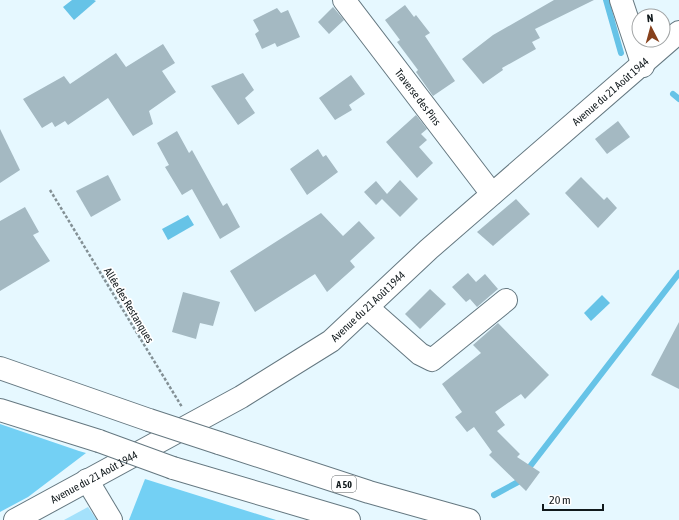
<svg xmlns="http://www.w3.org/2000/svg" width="679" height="520" font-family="'Asap Condensed',sans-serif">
	<rect width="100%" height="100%" fill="#e6f8ff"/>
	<!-- green -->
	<polygon fill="#a4e1fb" points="88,507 97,520 64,520"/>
	<!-- forest -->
	<g fill="#73d0f4">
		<polygon points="0,424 79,451 86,453 28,497 0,512"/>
		<polygon points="145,479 276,520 129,520"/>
	</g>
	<!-- water -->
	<g fill="#66c3e7">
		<polygon points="72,0 94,0 96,1 74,20 63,7"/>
		<polygon points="188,215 194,225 168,240 162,229"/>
		<polygon points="602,295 610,303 591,321 584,313"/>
	</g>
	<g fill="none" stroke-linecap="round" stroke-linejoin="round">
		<!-- stream -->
		<g stroke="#66c3e7" stroke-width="6">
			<polyline points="606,0 621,53"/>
			<polyline points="673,94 679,99"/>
			<polyline points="494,495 518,482 679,273"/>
		</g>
	</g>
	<!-- building -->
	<g fill="#a4b9c2">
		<polygon points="554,0 594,0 535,29 540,38 532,42 536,49 502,68 503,70 483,84 462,59 493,35"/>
		<polygon points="405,5 414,17 416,15 430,33 425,36 455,81 433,96 416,72 418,70 397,42 400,40 385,20"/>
		<polygon points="333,7 344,20 329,34 318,22"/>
		<polygon points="277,8 281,13 288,10 300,37 277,47 275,43 262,49 255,34 259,31 253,20"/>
		<polygon points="163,44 175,63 162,71 176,92 149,111 153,124 133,136 108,98 68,125 65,121 55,127 52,122 42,128 23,99 64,76 70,84 116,53 126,67"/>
		<polygon points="243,73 254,90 245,98 255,113 238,125 211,86"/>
		<polygon points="351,75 365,94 349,105 352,110 335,120 319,98"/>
		<polygon points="416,115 427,129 421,134 427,140 419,147 433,163 417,178 386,142"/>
		<polygon points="618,121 630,137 607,154 595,139"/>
		<polygon points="0,129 20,170 0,183"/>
		<polygon points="177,131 189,153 192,150 223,206 227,203 240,227 220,239 192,189 182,195 165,167 169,165 157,143"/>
		<polygon points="318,149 323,157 326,155 338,172 307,195 290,169"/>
		<polygon points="108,175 121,200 91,217 76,191"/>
		<polygon points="581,177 604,200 607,197 617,208 598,228 565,193"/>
		<polygon points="400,180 418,199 400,217 382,199 376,205 364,192 376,181 387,194"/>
		<polygon points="516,199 530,214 493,246 477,232"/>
		<polygon points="25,207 39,232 33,235 50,261 0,291 0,221"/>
		<polygon points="321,213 343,236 359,221 375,238 350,261 355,267 327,292 315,274 255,312 230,271"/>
		<polygon points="468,273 476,282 485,274 498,289 477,307 470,299 466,302 452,287"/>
		<polygon points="430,289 446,304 420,329 405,314"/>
		<polygon points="183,292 220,302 213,326 200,323 196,339 172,332"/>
		<polygon points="679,322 679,389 651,375"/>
		<polygon points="498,323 549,375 525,399 521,394 495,412 505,425 497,431 520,454 517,457 540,472 526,491 489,455 492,452 474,427 467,432 455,417 462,412 442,384 481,353 473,345"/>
	</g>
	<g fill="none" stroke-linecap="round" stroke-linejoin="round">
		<!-- minor casing -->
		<g stroke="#657881" stroke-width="24">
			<g id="minor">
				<path id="s1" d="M344 0 492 194"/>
				<polyline points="621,0 643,66"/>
				<polyline points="368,308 420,354 432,360 506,300"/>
				<polyline points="87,480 111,520"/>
			</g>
		</g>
		<!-- major casing -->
		<g stroke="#657881" stroke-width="24">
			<g id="major">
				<path id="s2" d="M15 520 241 397 331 341 429 249 679 32"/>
			</g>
		</g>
		<!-- highway casing -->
		<g stroke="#657881" stroke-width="24">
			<g id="highway">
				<polyline points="0,368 149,420"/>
				<polyline points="0,410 99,441"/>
				<polyline points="219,443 369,492 469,520"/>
				<polyline points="173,468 349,520"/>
			</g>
		</g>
		<!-- path -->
		<polyline stroke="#839095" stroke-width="2.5" stroke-dasharray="3 2" stroke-linecap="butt" points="50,190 182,407"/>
		<!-- minor -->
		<use href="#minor" stroke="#fff" stroke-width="22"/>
		<!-- major -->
		<use href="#major" stroke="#fff" stroke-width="22"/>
		<!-- highway -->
		<use href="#highway" stroke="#fff" stroke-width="22"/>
		<!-- highway-bridge casing -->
		<g stroke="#657881" stroke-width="24" stroke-linecap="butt">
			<g id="highway-bridge">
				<polyline points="149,420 219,443"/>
				<polyline points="99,441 173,468"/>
			</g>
		</g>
		<!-- highway-bridge -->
		<use href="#highway-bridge" stroke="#fff" stroke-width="22"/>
	</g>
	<g text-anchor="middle" stroke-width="3.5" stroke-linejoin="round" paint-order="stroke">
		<!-- shield labels -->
		<rect fill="#fff" stroke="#585e60" stroke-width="1" x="332" y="476" width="24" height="16" rx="3"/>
		<g font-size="10" font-weight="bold" fill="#11191c">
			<text x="344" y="488">A 50</text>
		</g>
		<!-- street labels -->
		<g font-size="11" fill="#11191c" stroke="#fff">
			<text dy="4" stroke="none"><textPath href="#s2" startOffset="738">Avenue du 21 Août 1944</textPath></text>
			<text dy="4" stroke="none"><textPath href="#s1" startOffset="122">Traverse des Pins</textPath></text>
			<text transform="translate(129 305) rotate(59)" y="4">Allée des Restanques</text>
			<text dy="4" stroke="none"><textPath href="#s2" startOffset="414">Avenue du 21 Août 1944</textPath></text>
			<text dy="4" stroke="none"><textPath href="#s2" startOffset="90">Avenue du 21 Août 1944</textPath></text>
		</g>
	</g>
	<!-- north arrow -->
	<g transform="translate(651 28) rotate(354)"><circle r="19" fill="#ffffff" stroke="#a0a3a4"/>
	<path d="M0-3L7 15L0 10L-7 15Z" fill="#87411c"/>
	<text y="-6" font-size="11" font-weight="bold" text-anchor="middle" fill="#11191c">N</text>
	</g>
	<!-- scale -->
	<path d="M543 504v6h60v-6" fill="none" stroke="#11191c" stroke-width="2"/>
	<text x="549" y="504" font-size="12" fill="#11191c" stroke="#ffffff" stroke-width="3" paint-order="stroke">20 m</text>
</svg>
